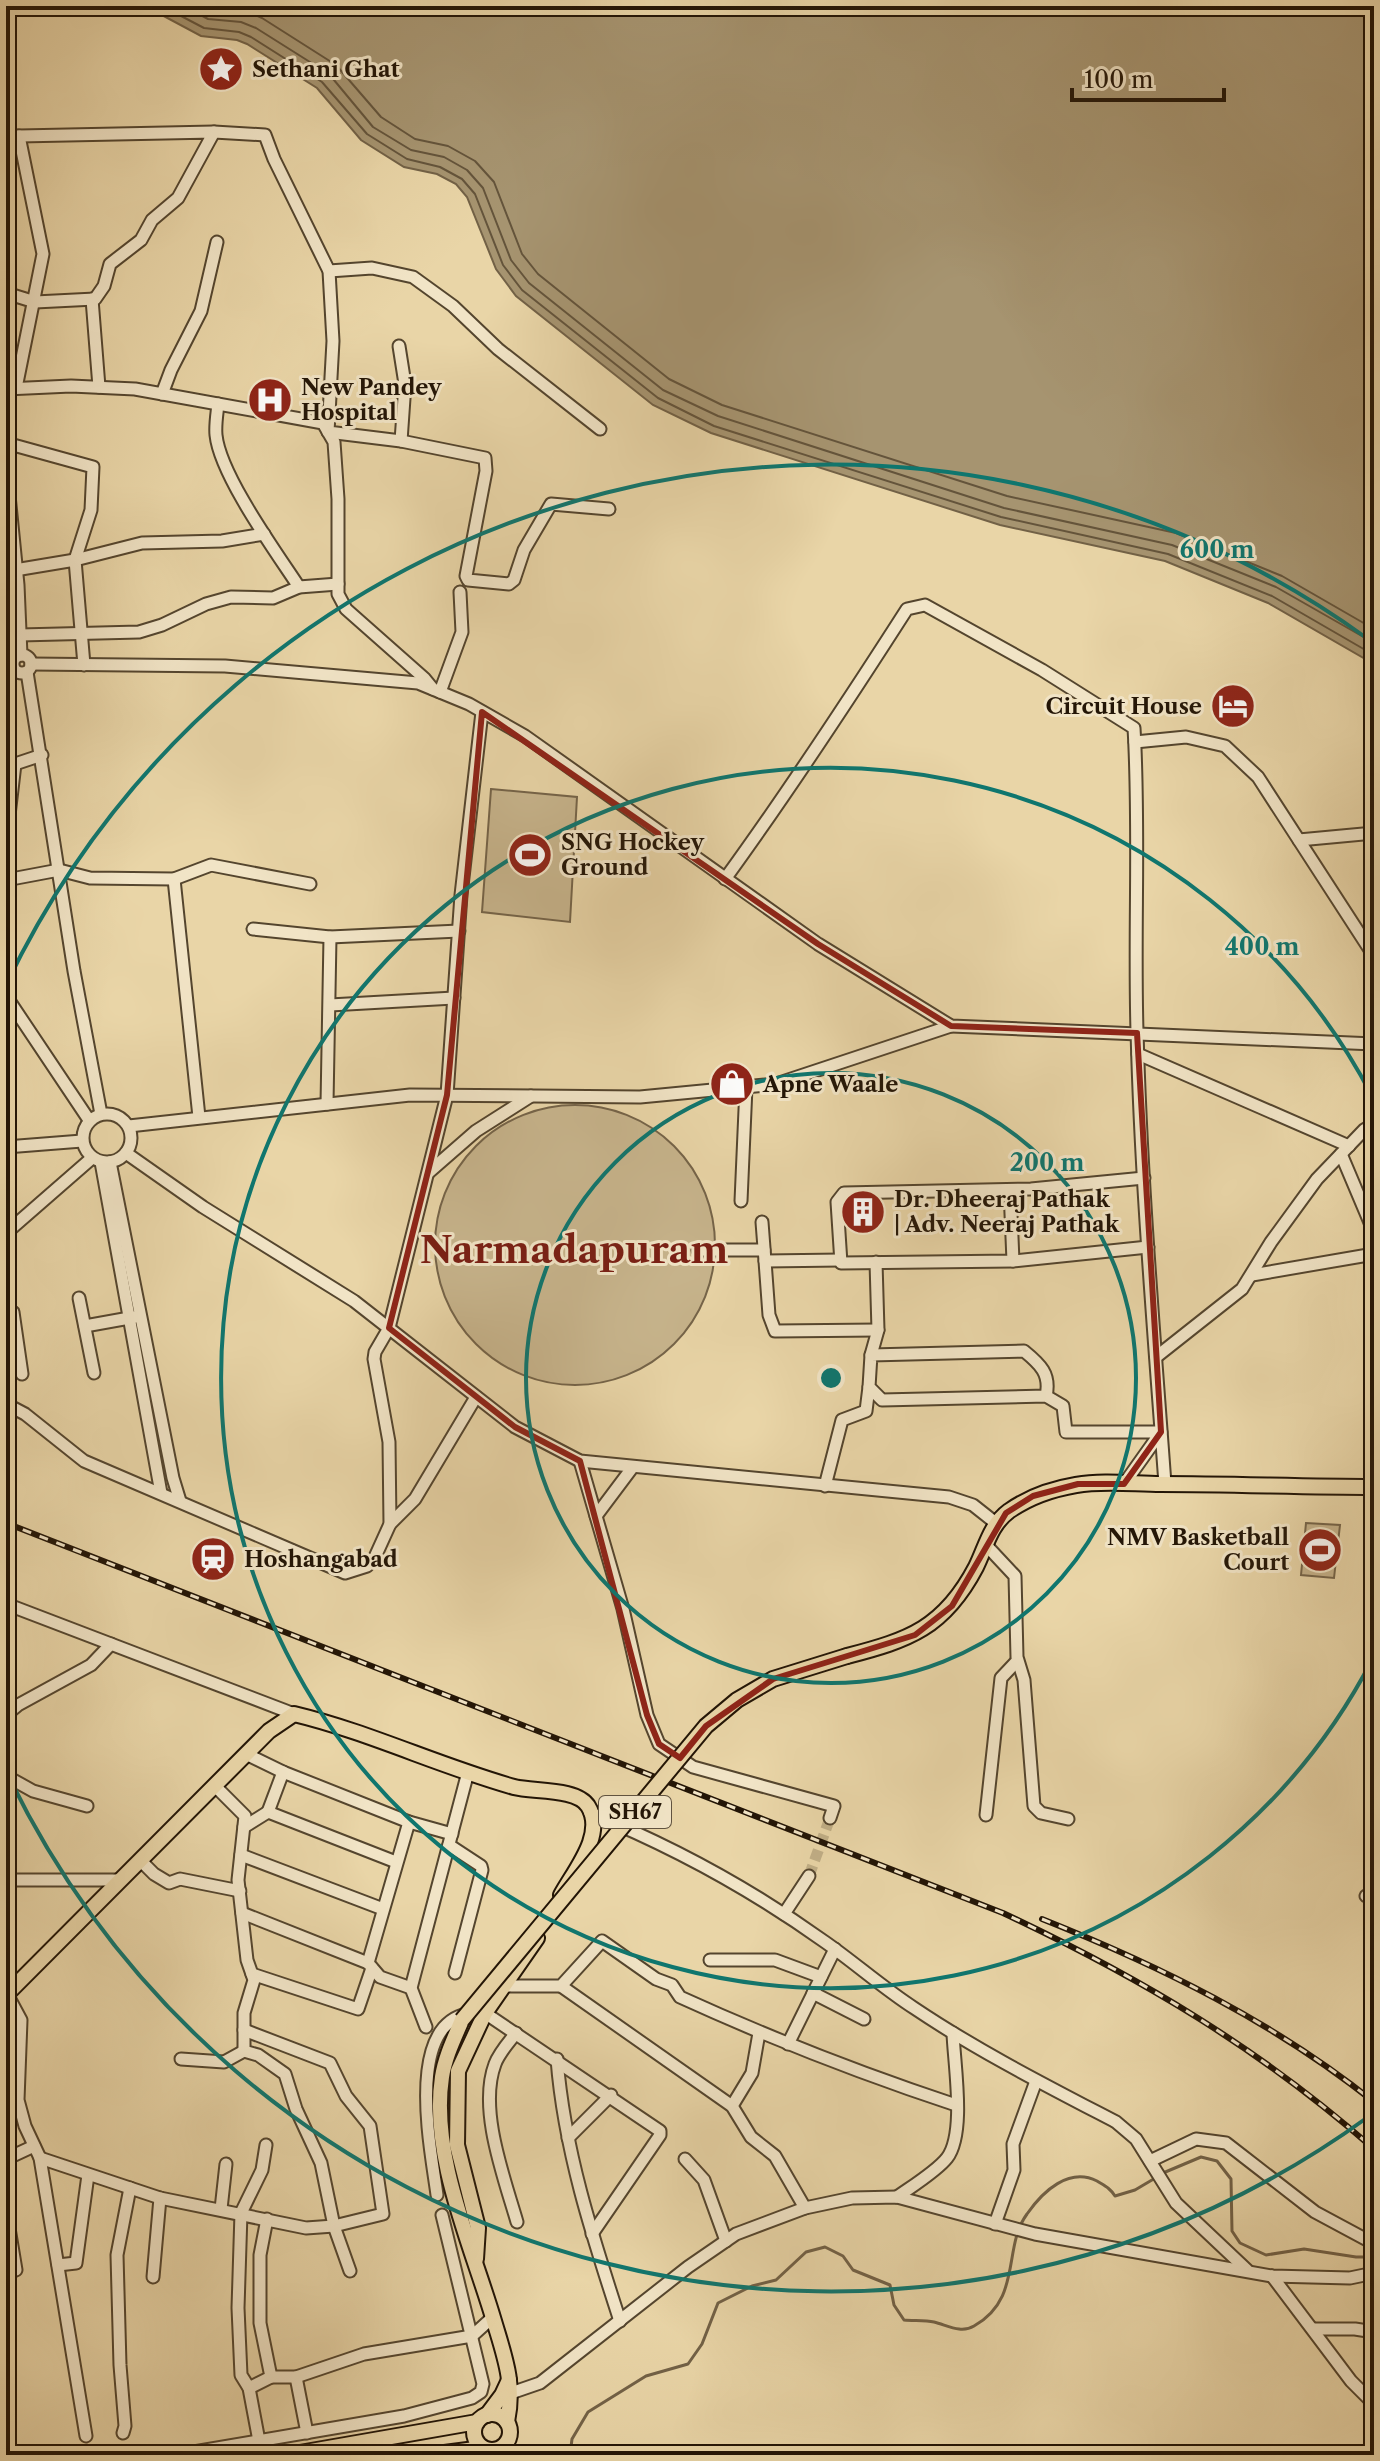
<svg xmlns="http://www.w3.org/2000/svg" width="1380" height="2461" font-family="'Libre Caslon Text',serif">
	<rect width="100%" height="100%" fill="#e9d5a7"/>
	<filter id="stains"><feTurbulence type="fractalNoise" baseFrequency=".0025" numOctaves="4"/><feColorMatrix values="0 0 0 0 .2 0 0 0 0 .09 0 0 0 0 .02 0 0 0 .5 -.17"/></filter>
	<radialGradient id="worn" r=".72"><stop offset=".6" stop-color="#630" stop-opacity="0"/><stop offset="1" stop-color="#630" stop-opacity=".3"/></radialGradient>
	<!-- green -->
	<g fill="#c7b48c" stroke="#756449" stroke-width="2">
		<polygon points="491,789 577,797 570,922 482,912"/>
		<circle cx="575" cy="1245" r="140"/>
		<polygon points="1306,1523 1340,1525 1334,1578 1301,1575"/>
	</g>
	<!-- water -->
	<polygon fill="#a69470" stroke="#726146" stroke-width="2" points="145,6 1374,6 1374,664 1268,603 1165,561 1000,525 711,433 653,405 516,296 496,269 467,197 456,184 437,174 404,167 361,140 317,88 247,44 237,40 201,36"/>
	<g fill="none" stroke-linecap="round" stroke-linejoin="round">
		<!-- shore -->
		<g stroke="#64543b" stroke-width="2">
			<polyline points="162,6 204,28 239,32 251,37 322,82 367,134 407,159 440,167 462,179 475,194 503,265 522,290 658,398 714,426 1001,517 1168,554 1272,596 1374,655"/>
			<polyline points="184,6 208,19 241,22 256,28 329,74 373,127 411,150 444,157 467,170 483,188 511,260 529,283 663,390 718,416 1004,508 1172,545 1276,587 1374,643"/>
			<polyline points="209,6 244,10 262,18 336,65 381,117 415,139 448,146 475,161 494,182 522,254 538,274 669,379 722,405 1007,496 1176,533 1282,576 1374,629"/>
		</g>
		<!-- stream -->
		<g stroke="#726146" stroke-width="3">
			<polyline points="1163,2173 1201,2157 1217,2161 1231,2179 1232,2231 1240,2243 1266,2255 1304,2249 1356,2257 1374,2257"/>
			<path d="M570 2455 572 2439 588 2412 646 2376 688 2364 702 2344 718 2303 752 2286 776 2280 806 2252 825 2247 843 2256 853 2270 890 2285 894 2305 904 2320C913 2321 925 2320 934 2322 947 2325 961 2334 974 2326 1023 2298 1002 2248 1027 2214 1043 2191 1069 2167 1097 2181 1105 2186 1110 2188 1115 2196L1135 2190 1157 2177"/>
		</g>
		<!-- minor-tunnel -->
		<polyline stroke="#c1af87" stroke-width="11" stroke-dasharray="11 5.5" stroke-linecap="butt" points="809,1876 830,1818"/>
		<!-- minor casing -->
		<g stroke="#54452e" stroke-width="15">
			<g id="minor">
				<polyline points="214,132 265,135 274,159 329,271 333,341 328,432 401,441 485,458 486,471 466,576 468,580 509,584 514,580 524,550 551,504 609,509"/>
				<polyline points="6,136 19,136 43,254 16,388"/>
				<polyline points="329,271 372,268 413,277 453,306 498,349 600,429"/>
				<polyline points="6,293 35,302 95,299 104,286 110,264 141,240 152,220 178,198 214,132 19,136"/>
				<polyline points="92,299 99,387"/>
				<polyline points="399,346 405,384 401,441"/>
				<polyline points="6,389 71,386 135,389 323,423 334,442 338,499 338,594 346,609 424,678 433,689"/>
				<polyline points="162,394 171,370 201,311 217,242"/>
				<path d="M218 404C217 414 215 425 216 435 220 475 276 552 299 587"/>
				<polyline points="6,443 93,467 91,510 75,560 84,665"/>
				<polyline points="6,465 18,585 21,655"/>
				<polyline points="15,570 75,560 142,543 222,541 264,534"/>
				<polyline points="20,635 139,632 162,625 206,604 231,597 273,598 299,587 338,584"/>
				<circle cx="22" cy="664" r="9"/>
				<polyline points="31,664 225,666 418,683 469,704 525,736 818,944 951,1026 1374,1044"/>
				<polyline points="27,672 74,971 101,1114"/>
				<polyline points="440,692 462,632 460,592"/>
				<polyline points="1135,742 1186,737 1225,746 1258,777 1374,956"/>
				<polyline points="1299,840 1374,833"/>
				<polyline points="6,841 15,764 42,755"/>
				<polyline points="174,879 199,1117"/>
				<path d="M725 879C789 791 848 701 907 609L925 605 1042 670 1134 728C1140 829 1134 930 1137 1031 1141 1182 1154 1333 1165 1484"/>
				<polyline points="6,880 59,870 90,878 174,879 211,865 310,884"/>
				<polyline points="253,929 330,937 459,931"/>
				<polyline points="6,996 89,1120"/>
				<polyline points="330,1005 454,998"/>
				<polyline points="1138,1054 1349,1146"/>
				<polyline points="327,1104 330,937"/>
				<circle cx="107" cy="1138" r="24"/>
				<polyline points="129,1126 410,1095 640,1097 776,1084 951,1026"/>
				<polyline points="6,1147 82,1141"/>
				<polyline points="126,1153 203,1207 354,1301 515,1427 580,1461 949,1497 973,1505 997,1524"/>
				<polyline points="1341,1154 1374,1232"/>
				<polyline points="101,1162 161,1493"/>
				<polyline points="110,1162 173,1478 180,1501"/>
				<polyline points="429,1172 476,1131 531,1096"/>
				<polyline points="1010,1190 1013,1261 841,1263 837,1202 844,1193 1031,1189 1144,1178"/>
				<polyline points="741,1201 746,1087"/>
				<polyline points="762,1222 765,1261 841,1260"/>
				<polyline points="6,1233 92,1158"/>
				<polyline points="698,1250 764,1250"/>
				<polyline points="765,1261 769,1315 775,1331 878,1330"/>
				<polyline points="1013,1261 1148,1247"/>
				<polyline points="1252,1275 1374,1254"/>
				<polyline points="79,1298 94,1373"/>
				<polyline points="6,1308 13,1312 22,1374"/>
				<polyline points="85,1326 135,1317"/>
				<polyline points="871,1355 878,1330 876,1262"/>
				<polyline points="1156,1357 1242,1289 1271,1242 1317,1179 1364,1130 1374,1124"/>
				<path d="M1046 1396C1051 1374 1040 1364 1024 1351L871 1355 869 1387 882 1400 1046 1396 1063 1406 1066 1432H1161L1124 1484"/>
				<polyline points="6,1404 25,1414 84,1461 345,1573 367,1566 375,1557 390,1524 389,1442 374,1359 375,1352 389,1328 447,1095 461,895 482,712"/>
				<polyline points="580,1461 623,1609 647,1715 659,1744 693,1767 834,1806 830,1818"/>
				<polyline points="825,1486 842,1420 866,1411 869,1387"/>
				<polyline points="596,1516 632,1468"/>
				<polyline points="390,1524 415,1499 476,1397"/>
				<polyline points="985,1544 1015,1576 1017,1657 1024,1680 1034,1806 1041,1813 1068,1819"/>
				<polyline points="6,1604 294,1714"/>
				<polyline points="6,1715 18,1705 91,1665 111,1644"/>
				<polyline points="246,1754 283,1772 409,1822"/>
				<polyline points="6,1776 33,1791 87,1806"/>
				<polyline points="215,1786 245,1816 238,1880 247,1960 254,1980 244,2013 244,2051 258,2055 285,2074 296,2109 321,2163 334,2226 350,2271"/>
				<polyline points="268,1812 283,1772"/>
				<path d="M590 1813C674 1847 752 1890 825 1942 855 1963 883 1988 914 2008 978 2051 1047 2086 1116 2122L1136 2139 1176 2203 1247 2270"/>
				<polyline points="986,1815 1001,1678 1017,1661"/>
				<polyline points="244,1827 268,1812 396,1862"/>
				<polyline points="449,1845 481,1866 482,1870 455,1973"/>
				<polyline points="241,1855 383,1909"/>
				<polyline points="140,1860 154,1874 169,1883 180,1879 240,1891"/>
				<polyline points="6,1880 119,1880"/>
				<polyline points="1366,1896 1374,1898"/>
				<polyline points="242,1913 368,1963 380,1977 411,1988"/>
				<polyline points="784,1914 809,1876"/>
				<polyline points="710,1960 775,1960 821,1977"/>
				<polyline points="368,1963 409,1822 452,1834"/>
				<polyline points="252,1974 358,2009 372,1968"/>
				<path d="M501 1986H561L602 1941 656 1979 672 1985 680 1997C770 2038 862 2074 956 2105"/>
				<polyline points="561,1986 732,2106 751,2137 775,2156 805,2208"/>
				<polyline points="813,1993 864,2019"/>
				<polyline points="7,1994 21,2020 18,2100 25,2126 40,2158 86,2436"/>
				<polyline points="426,2027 411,1988 468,1772"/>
				<path d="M516 2033C509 2042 499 2053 495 2064 478 2109 504 2177 517 2222"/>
				<polyline points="788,2044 835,1949"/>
				<polyline points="181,2059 224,2062 244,2051"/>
				<path d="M557 2059C564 2149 592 2235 620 2321"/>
				<polyline points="732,2106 752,2073 759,2033"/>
				<polyline points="568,2138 611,2095"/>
				<polyline points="40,2158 160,2198 306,2228 334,2226 383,2214 370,2126 346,2096 330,2063 244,2030"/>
				<polyline points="6,2159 34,2146"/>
				<polyline points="685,2159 704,2180 726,2241"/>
				<polyline points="1150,2161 1196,2139 1226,2143 1315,2212 1369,2241"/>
				<path d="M437 2195C431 2148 400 2005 485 2013L660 2131V2135L592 2234"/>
				<path d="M897 2197C911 2187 937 2171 947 2158 966 2133 954 2064 953 2033"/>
				<polyline points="221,2209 226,2164"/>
				<polyline points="6,2210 16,2270"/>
				<polyline points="995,2224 1014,2170 1013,2144 1036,2081"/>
				<polyline points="58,2265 76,2263 88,2175"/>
				<polyline points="1272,2276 1351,2381 1374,2404"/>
				<polyline points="153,2277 160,2198"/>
				<polyline points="1313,2329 1355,2329 1374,2332"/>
				<polyline points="271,2377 296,2377 364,2354 472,2336 493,2317"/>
				<polyline points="296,2377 307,2433"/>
				<polyline points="249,2388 271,2377 260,2323 260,2255 267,2219"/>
				<polyline points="511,2393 540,2383 688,2267 736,2234 805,2208 852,2198 897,2197 1035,2234 1272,2276 1350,2278 1374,2273"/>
				<polyline points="123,2433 125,2426 120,2365 117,2255 130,2188"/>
				<polyline points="259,2441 249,2388 241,2375 238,2308 241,2213 262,2170 266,2145"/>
				<polyline points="176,2455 404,2416 472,2398 481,2392 483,2384 442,2215"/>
			</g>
		</g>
		<!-- major casing -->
		<g stroke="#231506" stroke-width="18">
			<g id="major">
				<path d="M847 1656C909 1640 944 1628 976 1567 986 1547 990 1525 1009 1511 1029 1497 1052 1489 1076 1485 1103 1480 1134 1484 1161 1484 1232 1484 1303 1487 1374 1487"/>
				<path d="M6 1995 269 1731 294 1714C369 1732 439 1766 514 1787 533 1792 577 1788 588 1806 606 1834 574 1871 561 1895"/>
				<path d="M462 2020C454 2039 445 2057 442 2077 430 2156 472 2246 494 2321 505 2358 515 2383 507 2422"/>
				<polyline points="476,2259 478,2228 457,2145 458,2071 485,2013 537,1938"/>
				<circle cx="492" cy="2432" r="18"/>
				<polyline points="487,2415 502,2395 509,2380"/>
				<polyline points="288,2455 477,2422"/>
				<polyline points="429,2455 483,2448"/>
			</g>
		</g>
		<!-- minor -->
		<use href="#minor" stroke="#f1e4c6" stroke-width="11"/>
		<!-- major -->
		<use href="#major" stroke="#e9d5a7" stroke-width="14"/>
		<!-- rail casing -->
		<g stroke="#231506" stroke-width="6">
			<g id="rail">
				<path d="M6 1523 1003 1913C1141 1978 1259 2048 1374 2149"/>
				<path d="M1042 1919C1160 1966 1274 2022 1374 2102"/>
			</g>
		</g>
		<!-- rail -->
		<use href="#rail" stroke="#f1e4c6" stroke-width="3" stroke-dasharray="9" stroke-linecap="butt"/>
		<!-- major-bridge casing -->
		<g stroke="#231506" stroke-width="18" stroke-linecap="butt">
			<polyline id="major-bridge" points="462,2020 706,1726 737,1700 773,1679 847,1656"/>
		</g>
		<!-- major-bridge -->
		<use href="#major-bridge" stroke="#e9d5a7" stroke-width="14"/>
	</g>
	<!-- marked area -->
	<path fill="none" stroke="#8f2418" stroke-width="6" stroke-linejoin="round" d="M482 712 818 944 951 1026 1137 1033 1161 1432 1124 1484H1078L1033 1496 1006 1513 952 1606 915 1635 773 1679 706 1726 680 1758 659 1744 647 1715 580 1461 515 1427 389 1328 447 1095Z"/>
	<!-- distance rings -->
	<g fill="none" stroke="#0f766e" stroke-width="4">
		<circle cx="831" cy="1378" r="305"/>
		<path d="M1372 1660A610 610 0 1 1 1372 1096"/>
		<path d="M1368 2117A914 914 0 0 1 6 1771M6 985A914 914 0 0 1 1368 639"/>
	</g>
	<!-- icons -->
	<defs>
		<g id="sight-disc" transform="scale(2.3)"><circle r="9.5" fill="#8f2418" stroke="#f1e4c6"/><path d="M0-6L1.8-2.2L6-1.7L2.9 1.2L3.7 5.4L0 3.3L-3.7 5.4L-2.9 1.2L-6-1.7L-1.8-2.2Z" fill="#fff"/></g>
		<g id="hospital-disc" transform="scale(2.3)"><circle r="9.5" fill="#8f2418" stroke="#f1e4c6"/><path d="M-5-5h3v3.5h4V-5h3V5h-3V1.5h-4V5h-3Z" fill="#fff"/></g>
		<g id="hotel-disc" transform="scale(2.3)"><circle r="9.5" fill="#8f2418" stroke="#f1e4c6"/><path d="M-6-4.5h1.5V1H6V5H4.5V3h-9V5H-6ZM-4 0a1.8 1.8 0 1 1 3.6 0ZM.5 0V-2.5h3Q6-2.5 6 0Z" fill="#fff"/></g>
		<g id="stadium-disc" transform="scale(2.3)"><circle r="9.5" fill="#8f2418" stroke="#f1e4c6"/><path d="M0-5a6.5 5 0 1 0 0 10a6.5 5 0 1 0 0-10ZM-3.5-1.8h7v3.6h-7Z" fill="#fff"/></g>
		<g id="shop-disc" transform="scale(2.3)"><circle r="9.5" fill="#8f2418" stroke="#f1e4c6"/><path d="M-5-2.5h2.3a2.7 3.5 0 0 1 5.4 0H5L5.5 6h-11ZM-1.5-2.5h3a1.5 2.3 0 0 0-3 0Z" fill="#fff"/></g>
		<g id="building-disc" transform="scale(2.3)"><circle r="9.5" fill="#8f2418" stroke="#f1e4c6"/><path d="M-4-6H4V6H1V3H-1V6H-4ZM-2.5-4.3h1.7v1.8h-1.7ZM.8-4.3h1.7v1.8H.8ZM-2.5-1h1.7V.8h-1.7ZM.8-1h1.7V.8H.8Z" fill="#fff"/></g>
		<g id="station-disc" transform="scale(2.3)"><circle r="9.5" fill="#8f2418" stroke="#f1e4c6"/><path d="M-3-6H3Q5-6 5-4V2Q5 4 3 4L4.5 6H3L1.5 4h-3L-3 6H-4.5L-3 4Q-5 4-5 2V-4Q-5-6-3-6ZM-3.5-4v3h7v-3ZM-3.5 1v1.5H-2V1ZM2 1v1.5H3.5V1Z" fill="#fff"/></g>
	</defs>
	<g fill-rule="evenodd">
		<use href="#sight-disc" x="221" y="69"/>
		<use href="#hospital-disc" x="270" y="400"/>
		<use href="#hotel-disc" x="1233" y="706"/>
		<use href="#stadium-disc" x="530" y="855"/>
		<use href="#shop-disc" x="732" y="1084"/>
		<use href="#building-disc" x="863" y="1212"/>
		<use href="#stadium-disc" x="1320" y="1550"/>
		<use href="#station-disc" x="213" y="1559"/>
	</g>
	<g text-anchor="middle" stroke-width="6" stroke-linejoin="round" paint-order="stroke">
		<!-- shield labels -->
		<rect fill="#f1e4c6" stroke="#615340" stroke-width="2" x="599" y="1796" width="72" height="32" rx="6"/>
		<g font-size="20" font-weight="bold" fill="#231506">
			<text x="635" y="1819">SH67</text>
		</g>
		<!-- poi labels -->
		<g font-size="22" font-weight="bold" fill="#231506" stroke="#f1e4c6" text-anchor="start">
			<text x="252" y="77">Sethani Ghat</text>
			<text x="301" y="395">New Pandey<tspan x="301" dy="25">Hospital</tspan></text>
			<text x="1202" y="714" text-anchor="end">Circuit House</text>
			<text x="561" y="850">SNG Hockey<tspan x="561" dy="25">Ground</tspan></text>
			<text x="763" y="1092">Apne Waale</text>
			<text x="894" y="1207">Dr. Dheeraj Pathak<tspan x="894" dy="25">| Adv. Neeraj Pathak</tspan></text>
			<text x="1289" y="1545" text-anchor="end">NMV Basketball<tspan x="1289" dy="25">Court</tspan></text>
			<text x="244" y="1567">Hoshangabad</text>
		</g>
		<!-- town labels -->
		<g font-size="38" font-weight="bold" fill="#7a1f14" stroke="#f1e4c6">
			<text x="574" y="1263">Narmadapuram</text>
		</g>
	</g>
	<circle cx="831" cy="1378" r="12" fill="#0f766e" stroke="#f1e4c6" stroke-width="4"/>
	<g font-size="24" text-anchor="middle" font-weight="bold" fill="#0f766e" stroke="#f1e4c6" stroke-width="6" stroke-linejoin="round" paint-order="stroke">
		<text x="1217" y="558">600 m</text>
		<text x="1262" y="955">400 m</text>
		<text x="1047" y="1171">200 m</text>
	</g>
	<!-- margin -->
	<rect width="1380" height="2461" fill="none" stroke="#e9d5a7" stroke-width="32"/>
	<rect x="8" y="8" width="1364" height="2445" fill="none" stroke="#231506" stroke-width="4"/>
	<rect x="16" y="16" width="1348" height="2429" fill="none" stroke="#231506" stroke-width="2"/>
	<!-- scale -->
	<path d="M1072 88v12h152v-12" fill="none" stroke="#231506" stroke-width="4"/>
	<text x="1084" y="88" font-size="24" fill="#231506" stroke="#f1e4c6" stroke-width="6" paint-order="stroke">100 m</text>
	<rect width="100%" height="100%" filter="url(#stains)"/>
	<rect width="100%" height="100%" fill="url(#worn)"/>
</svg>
